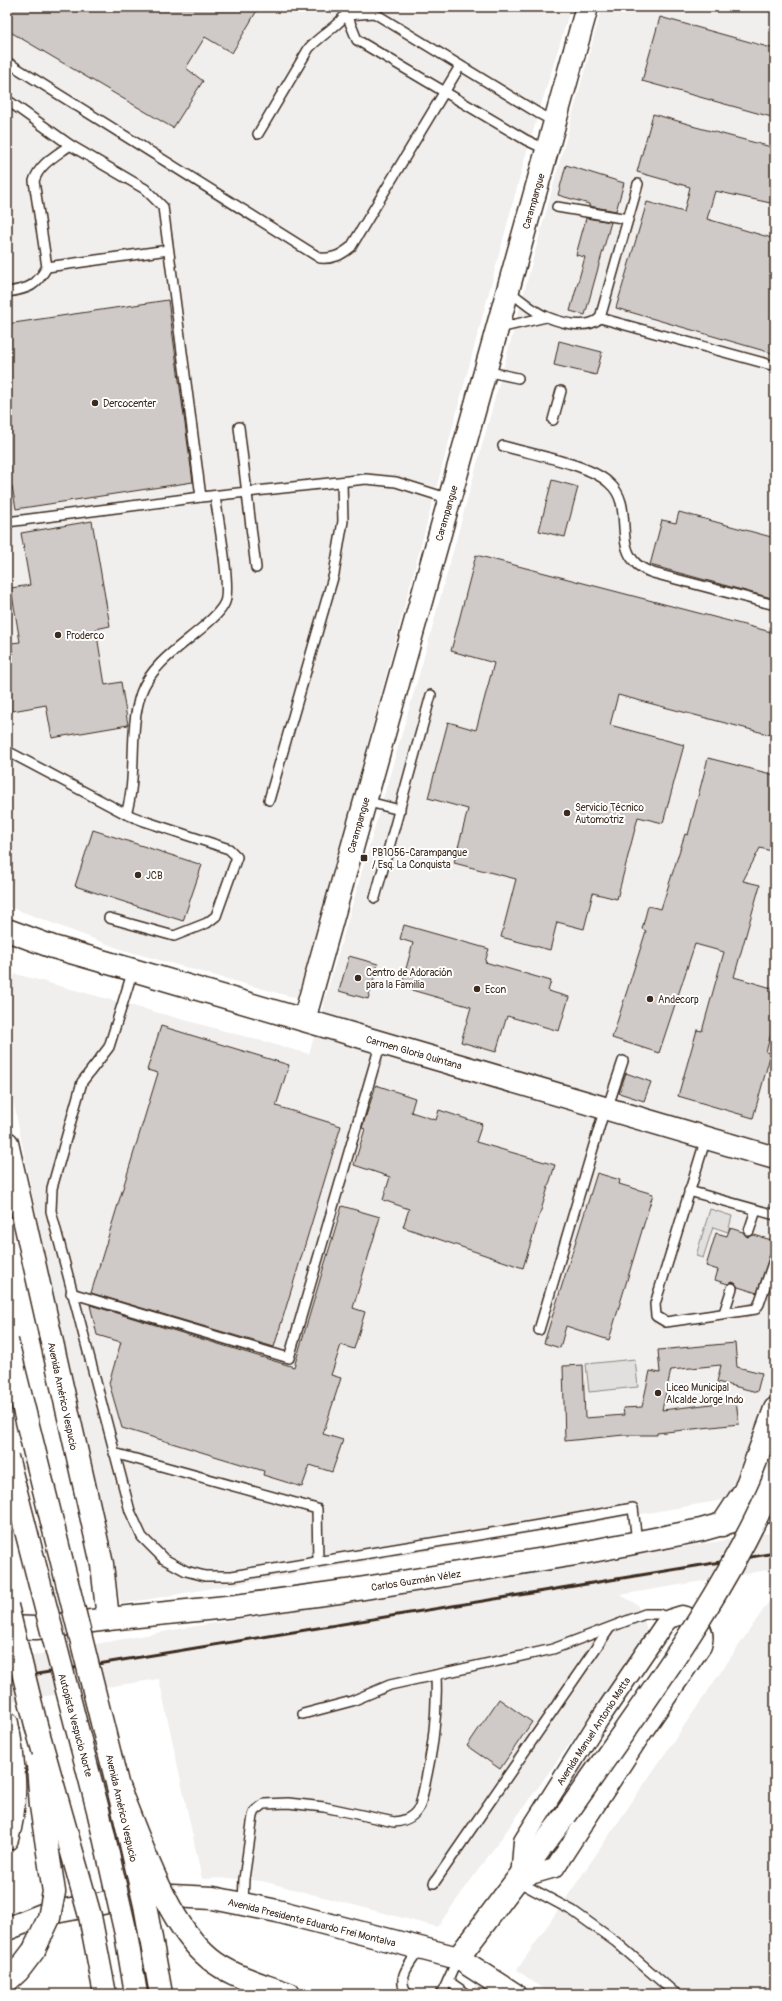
<svg xmlns="http://www.w3.org/2000/svg" width="782" height="2001" font-family="Pangolin,sans-serif">
	<rect width="100%" height="100%" fill="#fff"/>
	<filter id="ink" filterUnits="userSpaceOnUse"><feTurbulence type="fractalNoise" baseFrequency=".025" numOctaves="2"/><feDisplacementMap in="SourceGraphic" scale="8" xChannelSelector="R" yChannelSelector="G"/><feConvolveMatrix kernelMatrix="1 2 1 2 8 2 1 2 1" color-interpolation-filters="sRGB"/></filter>
	<g filter="url(#ink)">
		<!-- built -->
		<g fill="#f1efee">
			<polygon points="7,7 571,7 525,158 299,999 123,950 7,906"/>
			<polygon points="602,7 775,7 775,1491 121,1604 61,1336 7,1070 7,985 16,974 309,1054 426,650"/>
			<polygon points="775,1532 775,1564 773,1569 620,1595 637,1604 646,1626 647,1637 437,1927 262,1881 228,1878 202,1879 159,1679 7,1702 7,1660 190,1627"/>
			<polygon points="772,1597 775,1597 775,1994 550,1994 517,1970"/>
			<polygon points="477,1983 491,1994 469,1994"/>
		</g>
		<!-- green -->
		<g fill="#e2e0de" stroke="#8e857e">
			<polygon points="710,1209 732,1216 728,1232 713,1227 703,1258 696,1256"/>
			<polygon points="635,1359 638,1387 589,1392 586,1364"/>
		</g>
		<!-- building -->
		<g fill="#cfcac7" stroke="#3b2a1e">
			<polygon points="7,7 259,7 232,53 205,37 186,68 203,81 173,128 7,30"/>
			<polygon points="660,17 775,49 775,118 642,81"/>
			<polygon points="653,114 692,125 692,126 775,148 775,204 715,191 707,219 775,239 775,354 616,308 647,202 684,212 690,187 637,172"/>
			<polygon points="566,165 624,183 616,211 589,206 589,204 558,195"/>
			<polygon points="586,218 611,222 585,315 570,311 585,257 576,255"/>
			<polygon points="168,300 193,482 16,509 12,486 7,486 7,324"/>
			<polygon points="559,341 602,352 596,375 554,365"/>
			<polygon points="552,480 578,487 565,537 539,531"/>
			<polygon points="679,512 775,538 775,599 650,565 662,520 676,523"/>
			<polygon points="92,521 110,626 96,629 105,685 121,682 128,725 52,738 46,705 7,712 7,652 12,651 11,643 20,642 11,588 30,585 21,533"/>
			<polygon points="476,555 775,633 775,736 618,695 610,725 684,745 663,823 638,817 617,899 593,893 584,929 557,922 550,950 501,937 516,879 454,863 468,809 428,798 448,722 476,730 494,663 451,651"/>
			<polygon points="708,758 775,775 775,852 760,848 743,881 760,885 734,977 775,989 775,1019 766,1052 771,1053 753,1118 678,1096 697,1030 702,1031 724,952 695,944 659,1053 612,1038 646,931 642,929 648,906 661,909 685,834 688,835"/>
			<polygon points="93,830 202,865 183,921 75,886"/>
			<polygon points="404,925 489,949 485,962 551,981 548,991 569,997 559,1031 507,1016 496,1052 461,1042 471,1007 401,987 413,943 400,939"/>
			<polygon points="349,956 378,964 368,999 339,991"/>
			<polygon points="161,1026 289,1065 276,1106 341,1126 274,1347 91,1293 158,1073 147,1070"/>
			<polygon points="626,1073 651,1082 644,1101 619,1093"/>
			<polygon points="376,1085 415,1098 411,1112 436,1120 439,1110 482,1124 476,1142 555,1165 523,1268 403,1227 409,1209 383,1200 390,1177 354,1165 365,1129 362,1128"/>
			<polygon points="597,1173 620,1180 619,1184 653,1194 609,1340 566,1326 560,1348 544,1343"/>
			<polygon points="342,1206 380,1217 353,1308 365,1312 354,1349 341,1345 331,1375 341,1378 323,1434 343,1440 332,1472 310,1465 302,1487 263,1475 264,1471 122,1428 109,1383 121,1342 97,1335 90,1305 294,1367"/>
			<polygon points="730,1228 743,1232 747,1237 754,1235 775,1241 757,1293 738,1287 733,1282 728,1284 715,1280 718,1270 706,1266 716,1233 727,1236"/>
			<polygon points="735,1343 737,1367 762,1373 757,1392 717,1382 721,1365 671,1370 662,1410 736,1401 739,1424 657,1433 657,1435 624,1435 565,1441 563,1366 583,1365 585,1418 624,1415 623,1408 642,1407 650,1371 660,1373 658,1350"/>
			<polygon points="499,1699 532,1722 500,1769 467,1746"/>
		</g>
		<g fill="none" stroke-linecap="round" stroke-linejoin="round">
			<!-- lane casing -->
			<g stroke="#3b2a1e" stroke-width="12">
				<g id="lane">
					<path d="M7 62 320 258C334 259 341 255 351 247L460 66"/>
					<polyline points="7,100 70,145 145,189 163,207 201,497"/>
					<path d="M258 134 309 48C323 33 341 25 351 7"/>
					<polyline points="547,150 526,140 357,40 347,15 374,13 538,113 555,122"/>
					<polyline points="557,207 628,219"/>
					<polyline points="47,267 168,250"/>
					<path d="M508 291C521 299 533 312 547 317 562 323 587 330 600 318L638 184"/>
					<path d="M7 292C29 289 36 286 47 267L34 181C39 164 57 155 70 145"/>
					<polyline points="600,318 775,366"/>
					<polyline points="499,328 546,317"/>
					<polyline points="485,371 518,378"/>
					<polyline points="553,420 561,391"/>
					<polyline points="239,427 256,568"/>
					<path d="M503 446C531 454 589 464 609 483 633 503 616 539 633 560 638 567 645 570 653 573L775 605"/>
					<polyline points="7,522 201,497 366,479 396,482 450,499"/>
					<polyline points="7,751 126,814 144,821 229,849 237,857 216,916 207,923 174,936 109,918"/>
					<polyline points="269,800 334,574 343,521 342,482"/>
					<polyline points="365,801 400,810"/>
					<path d="M126 814C138 777 128 731 141 693 151 665 181 646 203 627 211 620 221 612 225 602 231 585 218 518 215 496"/>
					<polyline points="375,898 431,695"/>
					<polyline points="133,970 109,1047 82,1082 52,1188 51,1211 130,1511 142,1537 164,1559 186,1571 205,1576 232,1576 551,1523 633,1508 637,1542"/>
					<polyline points="607,1109 623,1061"/>
					<polyline points="706,1138 655,1304 656,1316 666,1322 756,1309 759,1304 775,1257"/>
					<polyline points="689,1191 775,1215"/>
					<polyline points="749,1231 756,1210"/>
					<polyline points="71,1293 289,1358 381,1042"/>
					<polyline points="724,1313 732,1288"/>
					<polyline points="539,1330 605,1108"/>
					<polyline points="114,1453 317,1509 318,1561"/>
					<polyline points="303,1714 352,1701 390,1685 553,1649 645,1614 659,1614 669,1619"/>
					<polyline points="517,1881 573,1911 616,1942 676,1994"/>
					<polyline points="434,1883 609,1629"/>
					<path d="M243 1903 244 1879 253 1816 255 1811 264 1804 288 1803 324 1807 394 1822C406 1821 414 1817 420 1806 431 1759 438 1723 436 1675"/>
					<polyline points="448,1981 467,1994"/>
					<path d="M408 1994C394 1979 412 1961 421 1948"/>
					<polyline points="440,1994 445,1987 458,1958"/>
				</g>
			</g>
			<!-- street casing -->
			<g stroke="#3b2a1e" stroke-width="21">
				<path id="street" d="M682 1615C698 1618 707 1631 702 1646L643 1732 555 1868 520 1878 523 1841 599 1720 663 1626 669 1619Z"/>
			</g>
			<!-- secondary casing -->
			<g stroke="#3b2a1e" stroke-width="25">
				<g id="secondary">
					<polyline points="304,1020 587,7"/>
					<polyline points="7,1143 102,1564 108,1619"/>
					<polyline points="722,1525 745,1490 775,1409"/>
					<polyline points="7,1627 36,1628 108,1619 236,1606 346,1591 582,1553 701,1530 768,1511 775,1506"/>
					<path d="M7 1723C14 1760 19 1802 7 1839"/>
					<polyline points="7,1929 45,1914 134,1897 151,1895 213,1898 277,1911 458,1958 514,1994"/>
					<polyline points="458,1958 565,1816"/>
				</g>
			</g>
			<!-- primary casing -->
			<g stroke="#3b2a1e" stroke-width="25">
				<polyline id="primary" points="7,930 53,947 133,970 775,1158"/>
			</g>
			<!-- highway casing -->
			<g stroke="#3b2a1e" stroke-width="25">
				<g id="highway">
					<polyline points="7,1981 18,1971 34,1950"/>
					<polyline points="265,1986 289,1994"/>
				</g>
			</g>
			<!-- path -->
			<polyline stroke="#3b2a1e" stroke-width="2.5" stroke-dasharray="4 3" stroke-linecap="butt" points="532,1990 538,1994"/>
			<!-- lane -->
			<use href="#lane" stroke="#fff" stroke-width="9"/>
			<!-- street -->
			<use href="#street" stroke="#fff" stroke-width="18"/>
			<!-- secondary -->
			<use href="#secondary" stroke="#fff" stroke-width="22"/>
			<!-- primary -->
			<use href="#primary" stroke="#fff" stroke-width="22"/>
			<!-- highway -->
			<use href="#highway" stroke="#fff" stroke-width="22"/>
			<!-- rail -->
			<polyline stroke="#3b2a1e" stroke-width="3" points="7,1679 775,1553"/>
			<!-- secondary-bridge casing -->
			<g stroke="#3b2a1e" stroke-width="25" stroke-linecap="butt">
				<path id="secondary-bridge" d="M565 1816C640 1707 723 1600 775 1477"/>
			</g>
			<!-- primary-bridge casing -->
			<g stroke="#3b2a1e" stroke-width="25" stroke-linecap="butt">
				<polyline id="primary-bridge" points="7,1341 118,1787 145,1905 161,1994"/>
			</g>
			<!-- highway-bridge casing -->
			<g stroke="#3b2a1e" stroke-width="25" stroke-linecap="butt">
				<g id="highway-bridge">
					<polyline points="7,1457 98,1810 126,1934 136,1994"/>
					<polyline points="7,1606 36,1725 90,1916 105,1994"/>
					<path d="M118 1787C140 1839 166 1923 210 1959 226 1972 246 1979 265 1986"/>
					<polyline points="34,1950 49,1918 54,1892 41,1806 38,1765"/>
				</g>
			</g>
			<!-- secondary-bridge -->
			<use href="#secondary-bridge" stroke="#fff" stroke-width="22"/>
			<!-- primary-bridge -->
			<use href="#primary-bridge" stroke="#fff" stroke-width="22"/>
			<!-- highway-bridge -->
			<use href="#highway-bridge" stroke="#fff" stroke-width="22"/>
		</g>
	</g>
	<!-- markers -->
	<g fill="#3b2a1e" stroke="#fff" stroke-width="1.5">
		<circle cx="95" cy="403" r="4"/>
		<circle cx="58" cy="635" r="4"/>
		<circle cx="567" cy="813" r="4"/>
		<rect x="360" y="854" width="8" height="8" rx="2"/>
		<circle cx="138" cy="875" r="4"/>
		<circle cx="358" cy="978" r="4"/>
		<circle cx="477" cy="989" r="4"/>
		<circle cx="650" cy="999" r="4"/>
		<circle cx="658" cy="1393" r="4"/>
	</g>
	<g text-anchor="middle" stroke-width="4" stroke-linejoin="round" paint-order="stroke">
		<!-- street labels -->
		<g font-size="10" fill="#3b2a1e" stroke="#fff">
			<text transform="translate(533 201) rotate(-74)" y="4">Carampangue</text>
			<text transform="translate(446 513) rotate(-74)" y="4">Carampangue</text>
			<text transform="translate(358 825) rotate(-74)" y="4">Carampangue</text>
			<text transform="translate(414 1052) rotate(16)" y="4">Carmen Gloria Quintana</text>
			<text transform="translate(63 1396) rotate(78)" y="4">Avenida Américo Vespucio</text>
			<text transform="translate(416 1580) rotate(-9)" y="4">Carlos Guzmán Vélez</text>
			<text transform="translate(76 1725) rotate(75)" y="4">Autopista Vespucio Norte</text>
			<text transform="translate(593 1731) rotate(-57)" y="4">Avenida Manuel Antonio Matta</text>
			<text transform="translate(122 1808) rotate(77)" y="4">Avenida Américo Vespucio</text>
			<text transform="translate(312 1922) rotate(14)" y="4">Avenida Presidente Eduardo Frei Montalva</text>
		</g>
		<!-- poi labels -->
		<g font-size="10" fill="#3b2a1e" stroke="#fff" text-anchor="start">
			<text x="103" y="407">Dercocenter</text>
			<text x="66" y="639">Proderco</text>
			<text x="575" y="811">Servicio Técnico<tspan x="575" dy="12">Automotriz</tspan></text>
			<text x="372" y="856">PB1056-Carampangue<tspan x="372" dy="12">/ Esq. La Conquista</tspan></text>
			<text x="146" y="879">JCB</text>
			<text x="366" y="976">Centro de Adoración<tspan x="366" dy="12">para la Familia</tspan></text>
			<text x="485" y="993">Econ</text>
			<text x="658" y="1003">Andecorp</text>
			<text x="666" y="1391">Liceo Municipal<tspan x="666" dy="12">Alcalde Jorge Indo</tspan></text>
		</g>
	</g>
	<!-- margin -->
	<rect width="782" height="2001" fill="none" stroke="#fff" stroke-width="24"/>
	<rect x="12" y="12" width="758" height="1977" fill="none" stroke="#3b2a1e" stroke-width="1.5" filter="url(#ink)"/>
</svg>
